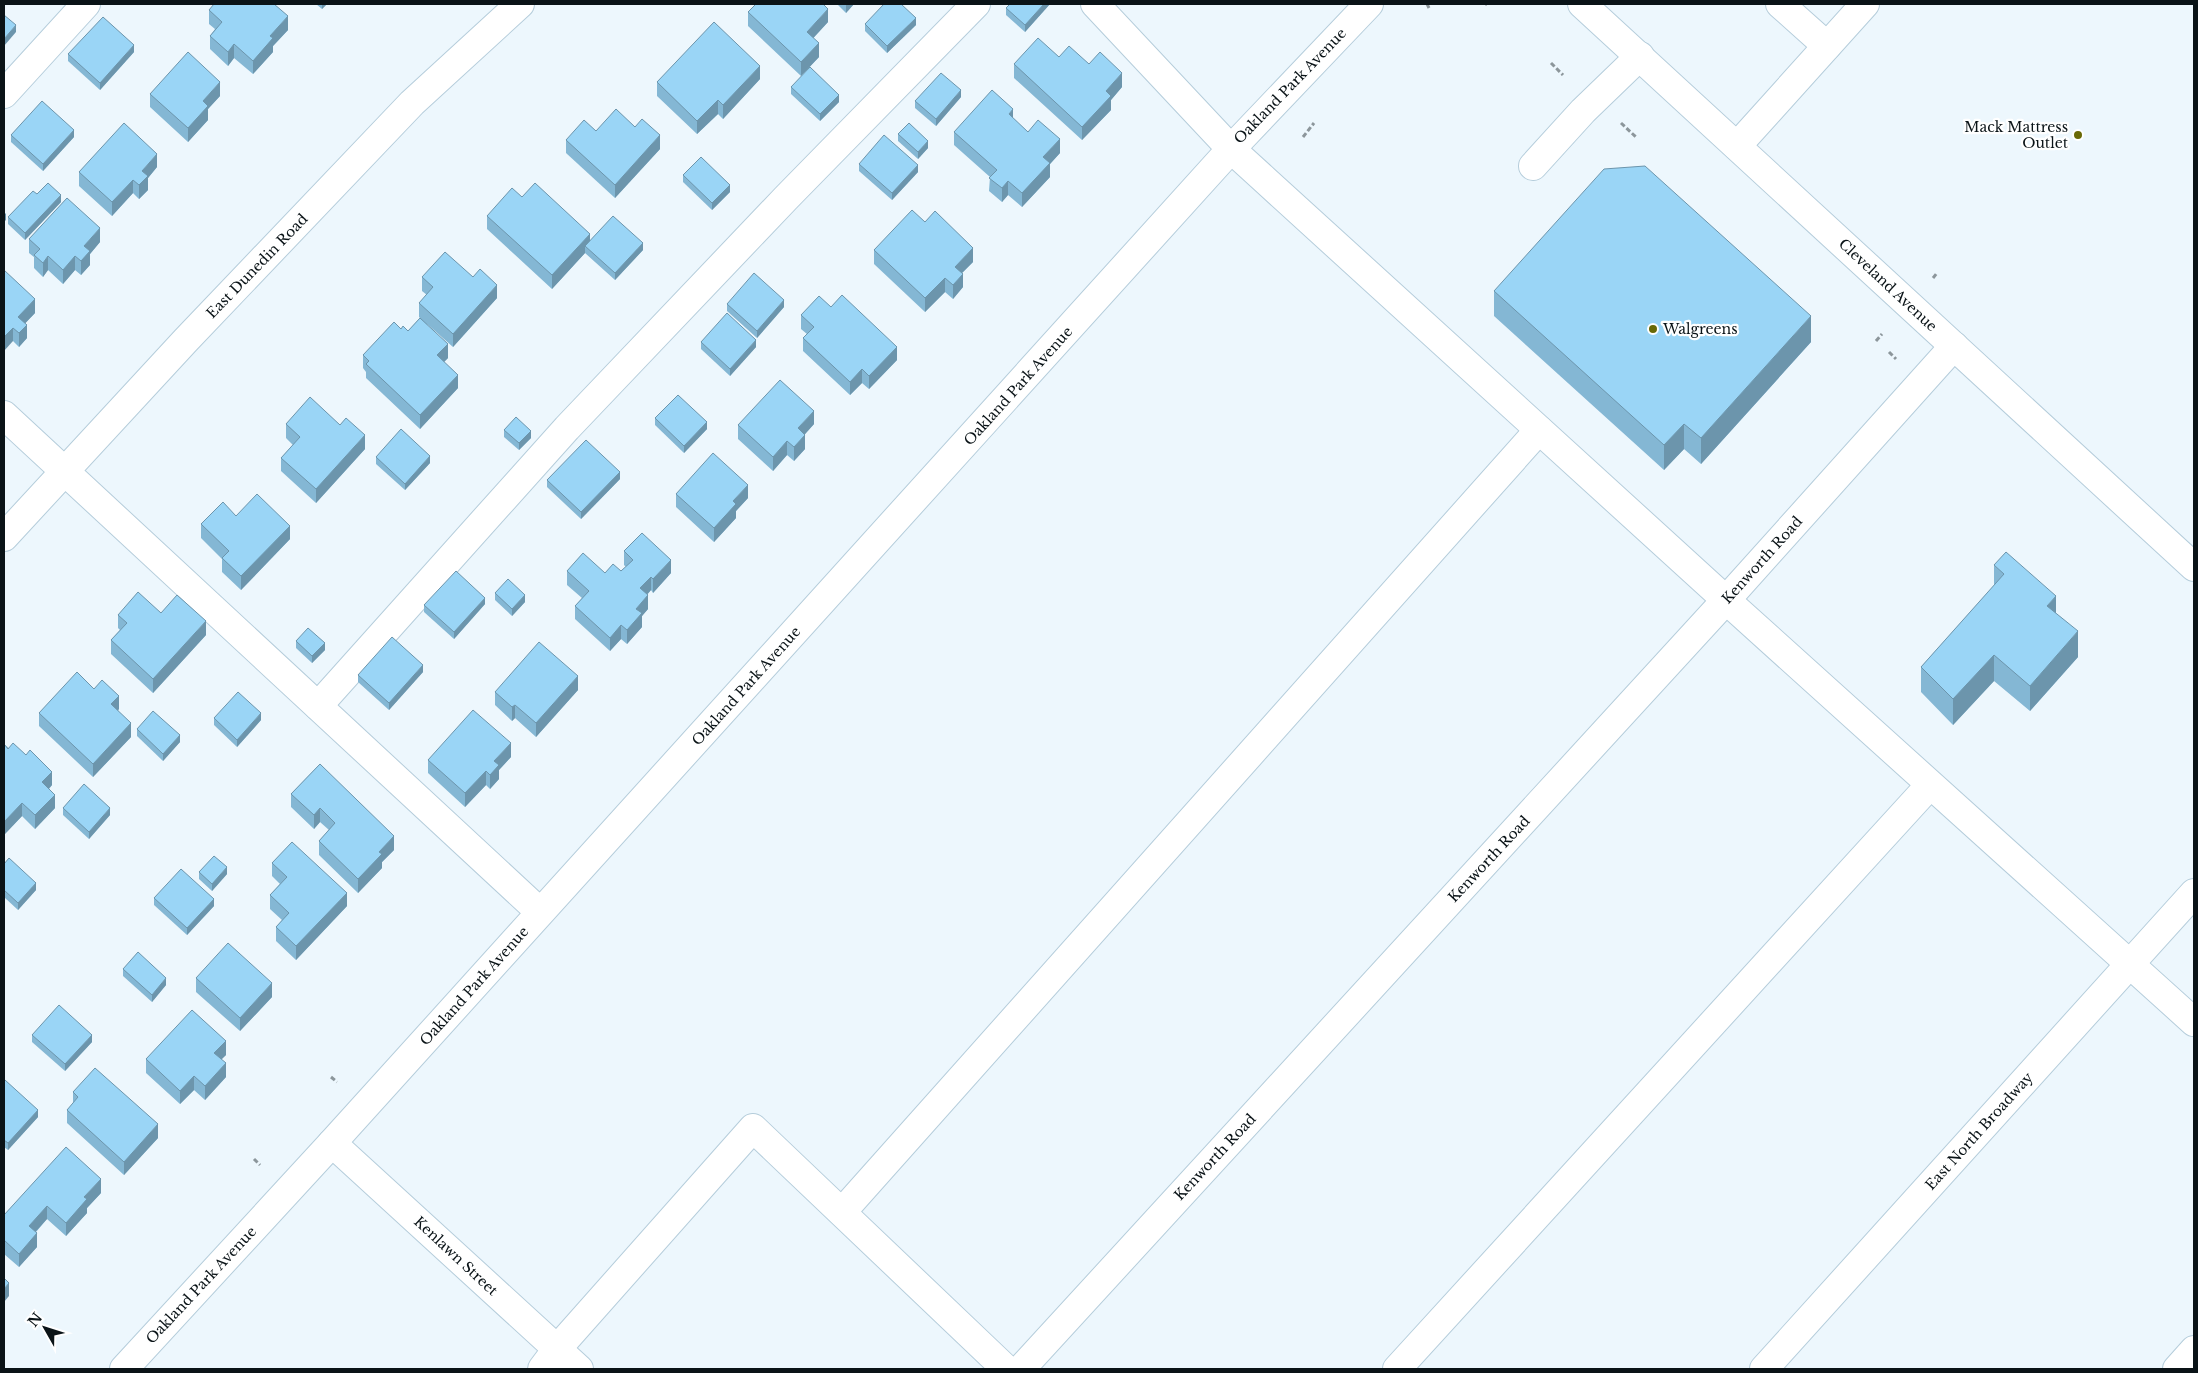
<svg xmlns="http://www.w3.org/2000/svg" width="2198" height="1373" font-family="'Libre Baskerville',serif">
	<rect width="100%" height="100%" fill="#edf7fd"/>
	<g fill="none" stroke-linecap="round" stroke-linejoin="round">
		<!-- minor casing -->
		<g stroke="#b5cddb" stroke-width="30">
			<g id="minor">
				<polyline points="1095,4 1231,149 1265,180 1726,600 2194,1022"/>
				<polyline points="1780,4 1827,46"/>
				<polyline points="4,94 86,4"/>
				<polyline points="1737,146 1865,4"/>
				<polyline points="1533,166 1583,111 1640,56"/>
				<polyline points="4,415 540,912"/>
				<polyline points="4,537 186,340 412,103 520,4"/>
				<polyline points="318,706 567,428 786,198 976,4"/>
				<polyline points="332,1143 579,1369"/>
				<polyline points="842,1212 1539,430"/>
				<polyline points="542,1369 557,1349 753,1128 1006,1369"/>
				<polyline points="1021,1369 1726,600 1954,346"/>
				<polyline points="1397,1369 1930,785"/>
				<polyline points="1764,1369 2194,893"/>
				<polyline points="2177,1369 2194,1350"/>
			</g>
		</g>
		<!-- major casing -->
		<g stroke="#b5cddb" stroke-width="30">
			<g id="major">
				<polyline points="1582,4 2194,567"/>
				<polyline points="124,1369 332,1143 1231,149 1369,4"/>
			</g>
		</g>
		<!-- path -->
		<g stroke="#8c969b" stroke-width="3" stroke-dasharray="5 2.5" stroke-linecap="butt">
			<polyline points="1427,4 1429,8"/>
			<polyline points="1485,5 1486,4"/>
			<polyline points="1551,63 1563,75"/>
			<polyline points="1621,123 1637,138"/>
			<polyline points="1303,137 1314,123"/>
			<polyline points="1933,278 1937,273"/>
			<polyline points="1876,341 1882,334"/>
			<polyline points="1889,352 1896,359"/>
			<polyline points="331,1077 337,1082"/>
			<polyline points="254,1159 260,1165"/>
		</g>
		<!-- minor -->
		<use href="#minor" stroke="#fff" stroke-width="28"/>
		<!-- major -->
		<use href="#major" stroke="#fff" stroke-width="28"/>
	</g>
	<!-- wall -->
	<g fill="#84b7d4">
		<polygon points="316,4 327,4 322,9"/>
		<polygon points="837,4 854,4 846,13"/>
		<polygon points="1050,4 1025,32 1006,15 1006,8"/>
		<polygon points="209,10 288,30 273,46 273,52 253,74 234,58 228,66 210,49 210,36 215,29 209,24"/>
		<polygon points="748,12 828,22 813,38 819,57 801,76 748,26"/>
		<polygon points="865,24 916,25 887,53 865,31"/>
		<polygon points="134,52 100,90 68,61 68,54"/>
		<polygon points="1059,57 1089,64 1122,87 1111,100 1111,110 1082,140 1014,78 1014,64"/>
		<polygon points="760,79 723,119 718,114 697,134 657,96 657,82"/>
		<polygon points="791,87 839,102 820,121 791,94"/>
		<polygon points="150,94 220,96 208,109 208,120 188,142 150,107"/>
		<polygon points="961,97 936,126 915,108 915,101"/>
		<polygon points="1013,119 1028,132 1060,153 1050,164 1050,177 1022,207 1008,195 1002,202 989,191 990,177 954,145 954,132"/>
		<polygon points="596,131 660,149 615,198 566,153 566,140"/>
		<polygon points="898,134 928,148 918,159 898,141"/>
		<polygon points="11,135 74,137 43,171 11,142"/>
		<polygon points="859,164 918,172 892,200 859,171"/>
		<polygon points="157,167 148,178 148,190 139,199 133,193 112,216 79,186 79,172"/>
		<polygon points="683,175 730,192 712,210 683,182"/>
		<polygon points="37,194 61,202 25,240 8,224 8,217"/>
		<polygon points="522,197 590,240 643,250 615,280 585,253 552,289 487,229 487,216"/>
		<polygon points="925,222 973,262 962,273 963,287 953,299 945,292 925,312 874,264 874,250"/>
		<polygon points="29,239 100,242 90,254 90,265 81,275 75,270 63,284 48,270 43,277 34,268 34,257 29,253"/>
		<polygon points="4,270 35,313 25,323 27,338 19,347 13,341"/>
		<polygon points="422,277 497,298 453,347 427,324 448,358 444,362 458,388 420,429 366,378 366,372 363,368 363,355 401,329 408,331 420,318 419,317 419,303 427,295 422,291"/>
		<polygon points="1494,291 1811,342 1701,464 1684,449 1664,470 1494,316"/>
		<polygon points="727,304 784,307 757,338 727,311"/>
		<polygon points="831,307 897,360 869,389 862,383 850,395 803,351 803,338 807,334 801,329 801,315"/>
		<polygon points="701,342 756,347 730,376 701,349"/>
		<polygon points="655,418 707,429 684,453 655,425"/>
		<polygon points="286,424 365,449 316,503 281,471 281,458 293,445 286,438"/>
		<polygon points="814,424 805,434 805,449 794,461 787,455 773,471 738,439 738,425"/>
		<polygon points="504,430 531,438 519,450 504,437"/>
		<polygon points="376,457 430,463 405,490 376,464"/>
		<polygon points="620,479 581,519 547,487 547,480"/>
		<polygon points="676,494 748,498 736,511 736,518 714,542 676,507"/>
		<polygon points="236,516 290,539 241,590 222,572 222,559 201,538 201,524"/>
		<polygon points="624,551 671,573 653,593 651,590 647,595 648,609 642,616 642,627 627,644 621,639 610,651 575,619 575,606 582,598 567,585 567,571 605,573 621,571 626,567 624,565"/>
		<polygon points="1994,565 2056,614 2078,657 2030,711 1994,681 1953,725 1921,692 1921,667 1994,586"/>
		<polygon points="495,593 525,602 512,616 495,600"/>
		<polygon points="485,604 454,639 424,612 424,605"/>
		<polygon points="161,613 206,635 153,693 111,654 111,640 120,630 118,628 118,615"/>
		<polygon points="296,641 325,650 312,663 296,648"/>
		<polygon points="423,672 389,710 358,682 358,675"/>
		<polygon points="94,689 119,709 118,710 131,737 93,777 39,726 39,713"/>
		<polygon points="578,690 536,737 515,718 512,721 495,705 495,692"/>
		<polygon points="214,718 261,720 237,747 214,725"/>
		<polygon points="137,729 180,742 163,761 137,736"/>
		<polygon points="4,744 52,785 49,789 55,808 35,829 22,816 4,835"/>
		<polygon points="511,757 499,770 499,779 490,789 486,785 465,807 428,773 428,760"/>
		<polygon points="320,764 394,850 382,862 382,868 358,893 319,855 319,841 329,830 320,822 314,829 291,807 291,794"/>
		<polygon points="63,808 110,815 89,839 63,815"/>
		<polygon points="272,863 347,906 296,960 276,941 276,927 282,920 270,909 270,895 280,884 272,876"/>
		<polygon points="4,864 36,890 18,910 4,897"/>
		<polygon points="199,872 227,874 212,891 199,879"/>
		<polygon points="154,898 214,906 187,935 154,905"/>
		<polygon points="123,969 166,985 152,1002 123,976"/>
		<polygon points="196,978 272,997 240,1031 196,992"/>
		<polygon points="32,1035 92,1042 65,1071 32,1042"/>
		<polygon points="226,1055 221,1059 226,1077 205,1100 194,1090 180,1104 146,1073 146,1059"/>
		<polygon points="4,1081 38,1117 8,1150 4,1147"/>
		<polygon points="73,1092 158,1138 124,1175 67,1123 67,1110 73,1104"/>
		<polygon points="101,1193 87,1208 87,1213 66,1236 47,1219 36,1232 37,1247 19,1267 4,1254 4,1215"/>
	</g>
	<!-- shaded-wall -->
	<g fill="#6c95ac">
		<polygon points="322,4 327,4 322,9"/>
		<polygon points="846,4 854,4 846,13"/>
		<polygon points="1044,4 1050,4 1025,32 1025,25"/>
		<polygon points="828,9 828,22 807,45 807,32"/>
		<polygon points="288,16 288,30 273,46 273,52 253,74 253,61 270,36"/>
		<polygon points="916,18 916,25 887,53 887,46"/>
		<polygon points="16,25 16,32 4,46 4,39"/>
		<polygon points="819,43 819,57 801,76 801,62"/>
		<polygon points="234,44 234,58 228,66 228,52"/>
		<polygon points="134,45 134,52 100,90 100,83"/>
		<polygon points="760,66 760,79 723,119 723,105"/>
		<polygon points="1122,73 1122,87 1111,100 1111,110 1082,140 1082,127 1106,91"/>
		<polygon points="220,82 220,96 208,109 208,120 188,142 188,128 203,101"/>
		<polygon points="961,90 961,97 936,126 936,119"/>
		<polygon points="839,95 839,102 820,121 820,114"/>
		<polygon points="718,100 718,114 697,134 697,121"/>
		<polygon points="1013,109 1013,122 1009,114"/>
		<polygon points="74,130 74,137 43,171 43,164"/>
		<polygon points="660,135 660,149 615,198 615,185"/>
		<polygon points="1060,139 1060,153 1050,164 1050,177 1022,207 1022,193 1043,157"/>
		<polygon points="928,141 928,148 918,159 918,152"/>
		<polygon points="157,154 157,167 148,178 148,190 139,199 139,185 142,171"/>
		<polygon points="918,165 918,172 892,200 892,193"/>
		<polygon points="133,180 133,193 112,216 112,202"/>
		<polygon points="1008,181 1008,195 1002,202 1002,188"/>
		<polygon points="730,185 730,192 712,210 712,203"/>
		<polygon points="61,195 61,202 25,240 25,233"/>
		<polygon points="6,213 6,220 4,222 4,215"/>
		<polygon points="100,228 100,242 90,254 90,265 81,275 81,261 84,246"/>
		<polygon points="590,234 590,247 585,246 585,253 552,289 552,275"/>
		<polygon points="643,243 643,250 615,280 615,273"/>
		<polygon points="973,248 973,262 955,280 955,267"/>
		<polygon points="48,256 48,270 43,277 43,263"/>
		<polygon points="75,256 75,270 63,284 63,270"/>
		<polygon points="963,274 963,287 953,299 953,285"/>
		<polygon points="945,278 945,292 925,312 925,298"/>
		<polygon points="497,285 497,298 453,347 453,334"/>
		<polygon points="35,299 35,313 18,331 18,317"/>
		<polygon points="784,300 784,307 757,338 757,331"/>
		<polygon points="1811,316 1811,342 1701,464 1701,438"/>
		<polygon points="27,325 27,338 19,347 19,333"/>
		<polygon points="13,328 13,341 4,351 4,337"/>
		<polygon points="756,340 756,347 730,376 730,369"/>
		<polygon points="448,344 448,358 437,369 437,355"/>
		<polygon points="897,347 897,360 869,389 869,376"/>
		<polygon points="862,369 862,383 850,395 850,382"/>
		<polygon points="458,375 458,388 420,429 420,415"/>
		<polygon points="814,411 814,424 798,442 798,428"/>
		<polygon points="707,422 707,429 684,453 684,446"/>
		<polygon points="1684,424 1684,449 1664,470 1664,445"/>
		<polygon points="531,431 531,438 519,450 519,443"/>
		<polygon points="365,435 365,449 316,503 316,489"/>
		<polygon points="805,435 805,449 794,461 794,447"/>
		<polygon points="787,441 787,455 773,471 773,457"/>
		<polygon points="430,456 430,463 405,490 405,484"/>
		<polygon points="620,472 620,479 581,519 581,512"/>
		<polygon points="748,485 748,498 736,511 736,518 714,542 714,528 733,501"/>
		<polygon points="290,526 290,539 241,590 241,576"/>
		<polygon points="671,560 671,573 653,593 653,579"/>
		<polygon points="651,577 651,590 640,602 640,588"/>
		<polygon points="525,595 525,602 512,616 512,609"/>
		<polygon points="648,595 648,609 642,616 642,627 627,644 627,630 636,609"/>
		<polygon points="2056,596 2056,621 2047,606"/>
		<polygon points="485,598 485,604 454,639 454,632"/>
		<polygon points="206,621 206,635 153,693 153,679"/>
		<polygon points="621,625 621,639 610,651 610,638"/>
		<polygon points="2078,631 2078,657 2030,711 2030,686"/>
		<polygon points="325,643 325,650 312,663 312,656"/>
		<polygon points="1994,655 1994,681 1953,725 1953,699"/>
		<polygon points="423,665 423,672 389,710 389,703"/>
		<polygon points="578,676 578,690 536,737 536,723"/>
		<polygon points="119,696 119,709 111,718 111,704"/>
		<polygon points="515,705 515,718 512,721 512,707"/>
		<polygon points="261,713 261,720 237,747 237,740"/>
		<polygon points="131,723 131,737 93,777 93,764"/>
		<polygon points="180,735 180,742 163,761 163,754"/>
		<polygon points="511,743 511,757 499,770 499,779 490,789 490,775 494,761"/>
		<polygon points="486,771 486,785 465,807 465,793"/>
		<polygon points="52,772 52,785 42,796 42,782"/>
		<polygon points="55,795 55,808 35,829 35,815"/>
		<polygon points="22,803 22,816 4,835 4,822"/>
		<polygon points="110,808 110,815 89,839 89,832"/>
		<polygon points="320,808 320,822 314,829 314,815"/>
		<polygon points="394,836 394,850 382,862 382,868 358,893 358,879 379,852"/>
		<polygon points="227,867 227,874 212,891 212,884"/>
		<polygon points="36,883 36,890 18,910 18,903"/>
		<polygon points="347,893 347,906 296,960 296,946"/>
		<polygon points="214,899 214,906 187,935 187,928"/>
		<polygon points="166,978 166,985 152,1002 152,995"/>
		<polygon points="272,983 272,997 240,1031 240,1018"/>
		<polygon points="92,1035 92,1042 65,1071 65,1064"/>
		<polygon points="226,1041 226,1055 214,1067 214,1053"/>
		<polygon points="226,1063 226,1077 205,1100 205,1086"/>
		<polygon points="194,1076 194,1090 180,1104 180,1091"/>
		<polygon points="38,1110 38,1117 8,1150 8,1143"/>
		<polygon points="158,1124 158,1138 124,1175 124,1162"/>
		<polygon points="101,1179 101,1193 87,1208 87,1213 66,1236 66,1223 84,1197"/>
		<polygon points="47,1206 47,1219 29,1239 29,1226"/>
		<polygon points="37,1233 37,1247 19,1267 19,1254"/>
		<polygon points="9,1283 9,1296 4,1302 4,1289"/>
	</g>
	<!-- building -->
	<g fill="#9ad5f6" stroke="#6c95ac">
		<polygon points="214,4 274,4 288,16 270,36 273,38 253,61 234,44 228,52 210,36 222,22 209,10"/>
		<polygon points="756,4 823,4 828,9 807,32 819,43 801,62 748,12"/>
		<polygon points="884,4 901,4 916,18 887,46 865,24"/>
		<polygon points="1010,4 1044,4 1025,25 1006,8"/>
		<polygon points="4,15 16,25 4,39"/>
		<polygon points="103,17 134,45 100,83 68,54"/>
		<polygon points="714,22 760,66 723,105 718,100 697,121 657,82"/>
		<polygon points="1038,38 1059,57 1069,46 1089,64 1100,52 1122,73 1106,91 1111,96 1082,127 1014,64"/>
		<polygon points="188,52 220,82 203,101 208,106 188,128 150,94"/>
		<polygon points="810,67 839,95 820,114 791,87"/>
		<polygon points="941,73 961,90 936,119 915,101"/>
		<polygon points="992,90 1013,109 1009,114 1028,132 1038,120 1060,139 1043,157 1050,163 1022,193 1008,181 1002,188 989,178 997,170 954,132"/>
		<polygon points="42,101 74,130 43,164 11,135"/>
		<polygon points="616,109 635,127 642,119 660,135 615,185 566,140 584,120 596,131"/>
		<polygon points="124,123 157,154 142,171 148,176 139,185 133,180 112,202 79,172"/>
		<polygon points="909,123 928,141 918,152 898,134"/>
		<polygon points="884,135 918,165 892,193 859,164"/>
		<polygon points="701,157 730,185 712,203 683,175"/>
		<polygon points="1645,166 1811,316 1701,438 1684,424 1664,445 1494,291 1604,169"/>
		<polygon points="48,183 61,195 25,233 8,217 33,191 37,194"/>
		<polygon points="535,183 590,234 552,275 487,216 512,188 522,197"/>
		<polygon points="67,198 100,228 84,246 90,251 81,261 75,256 63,270 48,256 43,263 34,255 40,249 29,239"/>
		<polygon points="912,210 925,222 935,211 973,248 955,267 963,274 953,285 945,278 925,298 874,250"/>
		<polygon points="613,216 643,243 615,273 585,246"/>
		<polygon points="445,252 473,277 480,269 497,285 453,334 419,303 433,287 422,277"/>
		<polygon points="4,270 35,299 18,317 27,325 19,333 13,328 4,337"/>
		<polygon points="754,273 784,300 757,331 727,304"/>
		<polygon points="842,295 897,347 869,376 862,369 850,382 803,338 814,327 801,315 819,296 831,307"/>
		<polygon points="727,313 756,340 730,369 701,342"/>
		<polygon points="420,318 448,344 437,355 458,375 420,415 366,364 369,361 363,355 394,322 401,329 403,326 408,331"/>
		<polygon points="780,380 814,411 798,428 805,435 794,447 787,441 773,457 738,425"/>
		<polygon points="678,395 707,422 684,446 655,418"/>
		<polygon points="310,397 340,425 346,418 365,435 316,489 281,458 300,437 286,424"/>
		<polygon points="516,417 531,431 519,443 504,430"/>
		<polygon points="401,429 430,456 405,484 376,457"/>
		<polygon points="586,440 620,472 581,512 547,480"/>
		<polygon points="713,453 748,485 733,501 736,504 714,528 676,494"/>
		<polygon points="257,494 290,526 241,576 222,558 229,551 201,524 223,502 236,516"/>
		<polygon points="642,533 671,560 653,579 651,577 640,588 648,595 636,609 642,613 627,630 621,625 610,638 575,606 589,591 567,571 583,553 605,573 613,564 621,571 633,560 624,551"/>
		<polygon points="2006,552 2056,596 2047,606 2078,631 2030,686 1994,655 1953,699 1921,667 2004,574 1994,565"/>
		<polygon points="456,571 485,598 454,632 424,605"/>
		<polygon points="508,579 525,595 512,609 495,593"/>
		<polygon points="138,592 161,613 177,595 206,621 153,679 111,640 127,623 118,615"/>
		<polygon points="308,628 325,643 312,656 296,641"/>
		<polygon points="392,637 423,665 389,703 358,675"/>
		<polygon points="539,642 578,676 536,723 515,705 512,707 495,692"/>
		<polygon points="77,672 94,689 102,680 119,696 111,704 131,723 93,764 39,713"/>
		<polygon points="238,692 261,713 237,740 214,718"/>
		<polygon points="473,710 511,743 494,761 499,765 490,775 486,771 465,793 428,760"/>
		<polygon points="153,711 180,735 163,754 137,729"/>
		<polygon points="13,743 26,755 30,750 52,772 42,782 55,795 35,815 22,803 4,822 4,744 8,749"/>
		<polygon points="320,764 394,836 379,852 382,854 358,879 319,841 335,823 320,808 314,815 291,794"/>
		<polygon points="84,784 110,808 89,832 63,808"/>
		<polygon points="292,842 347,893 296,946 276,927 289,913 270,895 287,877 272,863"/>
		<polygon points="214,856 227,867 212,884 199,872"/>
		<polygon points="9,858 36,883 18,903 4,890 4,864"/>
		<polygon points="181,869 214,899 187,928 154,898"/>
		<polygon points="228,943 272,983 240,1018 196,978"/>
		<polygon points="138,952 166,978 152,995 123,969"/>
		<polygon points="59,1005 92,1035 65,1064 32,1035"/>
		<polygon points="192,1010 226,1041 214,1053 226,1063 205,1086 194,1076 180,1091 146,1059"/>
		<polygon points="95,1068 158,1124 124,1162 67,1110 78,1097 73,1092"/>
		<polygon points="5,1080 38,1110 8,1143 4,1140 4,1081"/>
		<polygon points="66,1147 101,1179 84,1197 87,1199 66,1223 47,1206 29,1226 37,1233 19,1254 4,1240 4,1215"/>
		<polygon points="4,1278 9,1283 4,1289"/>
	</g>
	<!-- markers -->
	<g fill="#686906" stroke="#fff" stroke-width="2">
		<circle cx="2078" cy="135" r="5"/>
		<circle cx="1653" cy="329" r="5"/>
	</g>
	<g text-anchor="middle" stroke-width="4.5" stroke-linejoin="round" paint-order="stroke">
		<!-- street labels -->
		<g font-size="14" fill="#0a1317" stroke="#fff">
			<text transform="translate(1290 86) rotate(-46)" y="5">Oakland Park Avenue</text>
			<text transform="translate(257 266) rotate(-46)" y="5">East Dunedin Road</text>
			<text transform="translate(1888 285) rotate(43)" y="5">Cleveland Avenue</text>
			<text transform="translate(1018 386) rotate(-48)" y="5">Oakland Park Avenue</text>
			<text transform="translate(1762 560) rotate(-48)" y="5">Kenworth Road</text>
			<text transform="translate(746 686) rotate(-48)" y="5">Oakland Park Avenue</text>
			<text transform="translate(1489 859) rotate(-47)" y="5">Kenworth Road</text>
			<text transform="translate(474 986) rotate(-48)" y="5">Oakland Park Avenue</text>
			<text transform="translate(1979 1131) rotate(-48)" y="5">East North Broadway</text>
			<text transform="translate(1215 1157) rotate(-47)" y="5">Kenworth Road</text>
			<text transform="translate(456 1256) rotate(43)" y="5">Kenlawn Street</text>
			<text transform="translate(201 1285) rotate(-47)" y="5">Oakland Park Avenue</text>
		</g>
		<!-- poi labels -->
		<g font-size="14" fill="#0a1317" stroke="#fff" text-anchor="end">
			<text x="2068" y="132">Mack Mattress<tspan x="2068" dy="16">Outlet</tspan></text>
			<text x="1663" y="334" text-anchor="start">Walgreens</text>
		</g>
	</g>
	<!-- border -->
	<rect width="2198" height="1373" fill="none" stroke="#0a1317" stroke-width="10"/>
	<!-- north arrow -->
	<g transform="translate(45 1328) rotate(309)" stroke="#ffffff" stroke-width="4" paint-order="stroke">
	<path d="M0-4L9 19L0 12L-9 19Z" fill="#0a1317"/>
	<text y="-8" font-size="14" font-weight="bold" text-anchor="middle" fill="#0a1317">N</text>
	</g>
</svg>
